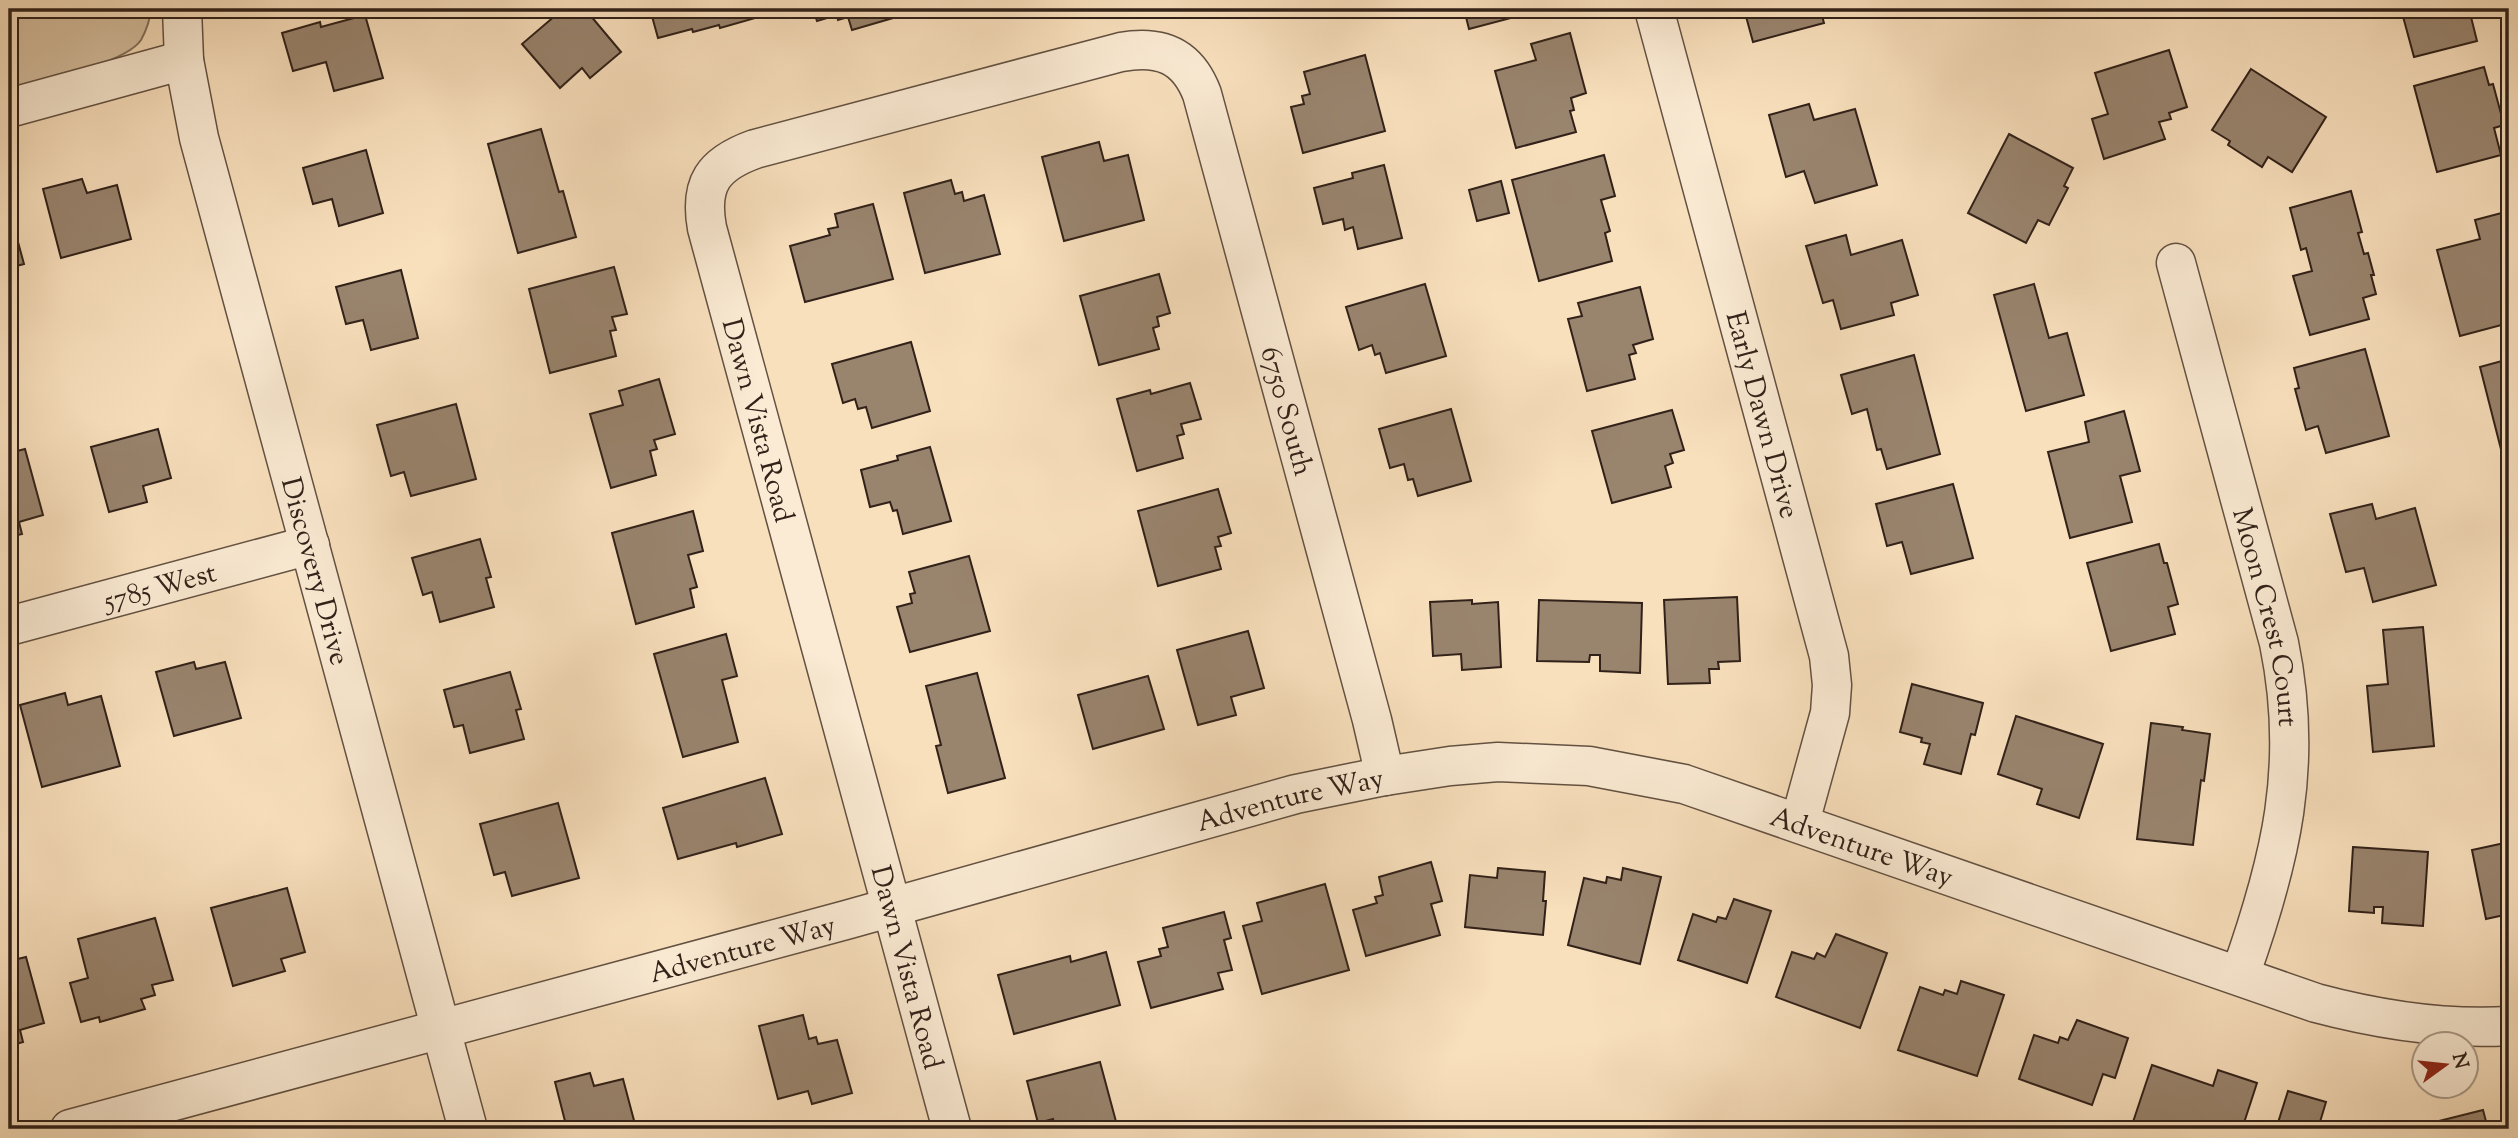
<svg xmlns="http://www.w3.org/2000/svg" width="2518" height="1138" font-family="'Sorts Mill Goudy',serif">
	<rect width="100%" height="100%" fill="#f9e0bd"/>
	<filter id="stains"><feTurbulence type="fractalNoise" baseFrequency=".00286" numOctaves="4"/><feColorMatrix values="0 0 0 0 .2 0 0 0 0 .09 0 0 0 0 .02 0 0 0 .5 -.17"/></filter>
	<radialGradient id="worn" r=".72"><stop offset=".6" stop-color="#630" stop-opacity="0"/><stop offset="1" stop-color="#630" stop-opacity=".3"/></radialGradient>
	<!-- green -->
	<path fill="#d7c0a1" stroke="#84705d" stroke-width="2" d="M9 9H151C150 19 146 31 141 40 124 65 39 80 9 88Z"/>
	<!-- building -->
	<g fill="#99846e" stroke="#312119" stroke-width="2">
		<polygon points="563,9 585,9 621,52 590,78 582,68 560,88 522,44"/>
		<polygon points="650,9 764,9 766,15 720,28 719,25 693,32 692,29 658,38"/>
		<polygon points="813,9 890,9 893,18 852,30 848,17 838,20 837,15 817,21"/>
		<polygon points="1464,9 1529,9 1530,13 1469,29"/>
		<polygon points="1744,9 1820,9 1824,23 1753,42"/>
		<polygon points="2401,9 2469,9 2477,41 2414,57"/>
		<polygon points="365,15 383,78 334,91 326,62 293,71 282,33 320,22 321,27"/>
		<polygon points="1570,33 1586,93 1571,98 1574,110 1570,111 1576,132 1516,148 1495,71 1536,60 1531,44"/>
		<polygon points="2169,50 2187,107 2169,113 2171,119 2159,122 2165,139 2104,159 2092,119 2108,114 2095,73"/>
		<polygon points="1365,55 1385,131 1303,153 1291,107 1304,104 1302,96 1310,94 1304,72"/>
		<polygon points="2484,67 2489,85 2493,84 2504,125 2494,128 2501,155 2437,172 2414,86"/>
		<polygon points="2251,69 2326,117 2292,172 2268,157 2262,167 2228,145 2230,141 2212,130"/>
		<polygon points="1809,104 1814,120 1855,109 1877,185 1815,203 1804,171 1786,177 1769,115"/>
		<polygon points="541,129 559,192 563,191 576,237 518,253 488,144"/>
		<polygon points="2009,134 2073,168 2064,186 2068,188 2049,225 2038,220 2026,243 1968,213"/>
		<polygon points="1099,142 1104,161 1128,155 1144,220 1064,241 1042,157"/>
		<polygon points="366,150 383,213 339,226 332,199 313,204 303,168"/>
		<polygon points="1604,155 1615,196 1601,200 1610,231 1605,233 1612,261 1539,281 1512,180"/>
		<polygon points="1384,165 1402,238 1358,249 1353,227 1345,230 1343,219 1323,224 1314,188 1353,178 1352,173"/>
		<polygon points="82,179 87,193 117,185 131,239 61,258 43,189"/>
		<polygon points="951,180 955,194 962,192 964,201 984,195 1000,254 925,273 904,193"/>
		<polygon points="1501,181 1509,213 1477,221 1469,190"/>
		<polygon points="2351,191 2362,232 2358,233 2364,254 2368,253 2374,275 2371,275 2376,294 2363,298 2369,319 2310,335 2293,276 2312,271 2306,248 2301,250 2290,208"/>
		<polygon points="873,204 893,279 805,302 790,246 830,235 828,229 838,227 835,214"/>
		<polygon points="9,209 24,264 9,268"/>
		<polygon points="2509,211 2509,323 2460,336 2437,250 2480,239 2475,220"/>
		<polygon points="1846,235 1851,255 1902,240 1918,295 1891,303 1894,315 1841,329 1833,300 1823,303 1806,246"/>
		<polygon points="614,267 627,314 612,317 616,330 610,331 616,356 550,373 529,289"/>
		<polygon points="401,270 418,338 371,350 363,320 346,324 336,287"/>
		<polygon points="1159,274 1170,313 1157,317 1159,326 1153,328 1159,349 1099,365 1080,296"/>
		<polygon points="1425,284 1446,356 1386,373 1380,353 1375,355 1372,345 1359,350 1346,307"/>
		<polygon points="2034,284 2049,338 2067,333 2084,395 2026,411 1994,295"/>
		<polygon points="1640,287 1653,339 1633,345 1636,353 1629,355 1635,379 1587,391 1568,319 1582,316 1578,303"/>
		<polygon points="911,342 930,411 872,428 866,407 858,409 855,399 843,403 832,364"/>
		<polygon points="2365,349 2389,436 2326,453 2318,426 2306,430 2295,389 2299,388 2294,368"/>
		<polygon points="1914,355 1940,454 1887,469 1881,449 1877,450 1867,409 1852,414 1841,375"/>
		<polygon points="2509,359 2509,464 2505,465 2480,367"/>
		<polygon points="659,379 675,434 654,440 657,449 650,451 656,475 611,488 590,414 623,405 619,391"/>
		<polygon points="1190,383 1201,419 1181,424 1184,434 1177,436 1183,458 1137,471 1117,399 1150,390 1151,394"/>
		<polygon points="456,404 476,479 411,496 404,472 391,476 377,425"/>
		<polygon points="1451,409 1471,481 1418,496 1413,479 1408,480 1404,464 1390,468 1379,429"/>
		<polygon points="1672,410 1684,450 1670,454 1673,463 1665,466 1671,487 1612,503 1592,431"/>
		<polygon points="2124,411 2140,471 2120,476 2132,522 2070,538 2048,452 2089,442 2085,422"/>
		<polygon points="158,429 171,478 143,486 147,502 109,512 91,447"/>
		<polygon points="930,447 951,521 903,534 897,510 893,511 890,502 870,507 861,470 898,460 897,456"/>
		<polygon points="25,449 43,515 19,522 22,534 9,537 9,453"/>
		<polygon points="1953,484 1973,558 1911,574 1902,542 1887,546 1876,504"/>
		<polygon points="1218,489 1231,533 1218,537 1221,546 1215,547 1221,569 1158,586 1138,511"/>
		<polygon points="2372,504 2376,519 2415,508 2436,585 2373,602 2364,568 2346,572 2330,514"/>
		<polygon points="693,511 703,551 688,555 697,587 690,589 694,607 636,624 612,533"/>
		<polygon points="480,539 491,577 486,578 494,607 440,622 432,592 423,595 412,558"/>
		<polygon points="2159,544 2164,563 2167,563 2178,604 2168,607 2175,634 2111,651 2087,563"/>
		<polygon points="969,556 990,631 910,652 897,607 912,603 910,594 915,593 909,572"/>
		<polygon points="1737,597 1740,661 1718,662 1719,669 1709,669 1710,683 1668,684 1664,600"/>
		<polygon points="1472,600 1472,604 1498,602 1501,667 1462,670 1461,654 1433,656 1430,602"/>
		<polygon points="1539,600 1642,603 1640,673 1600,671 1600,655 1590,655 1589,662 1537,661"/>
		<polygon points="2423,627 2434,746 2373,752 2367,686 2388,684 2383,630"/>
		<polygon points="1248,631 1264,688 1231,697 1236,715 1198,725 1177,650"/>
		<polygon points="726,634 737,676 722,680 738,742 683,757 654,654"/>
		<polygon points="194,662 196,669 225,662 241,718 174,736 156,672"/>
		<polygon points="510,672 521,709 516,710 524,739 470,753 463,725 454,727 444,690"/>
		<polygon points="977,673 1005,778 948,793 936,746 941,745 926,686"/>
		<polygon points="1148,676 1164,729 1093,749 1078,695"/>
		<polygon points="1912,684 1983,703 1975,735 1971,734 1961,774 1924,764 1930,744 1921,742 1922,738 1900,732"/>
		<polygon points="65,693 68,705 101,696 120,766 42,787 20,705"/>
		<polygon points="2016,716 2103,744 2079,818 2037,804 2042,789 1998,774"/>
		<polygon points="2151,723 2183,727 2182,730 2210,734 2204,781 2201,780 2193,845 2137,839"/>
		<polygon points="765,778 782,834 737,847 736,843 678,859 663,808"/>
		<polygon points="558,803 579,878 512,896 505,872 494,875 480,824"/>
		<polygon points="2509,842 2509,914 2486,919 2472,850"/>
		<polygon points="2353,847 2428,852 2423,926 2382,923 2383,907 2374,907 2374,913 2349,911"/>
		<polygon points="1431,862 1442,901 1431,904 1440,935 1366,956 1353,910 1377,903 1375,897 1383,895 1379,877"/>
		<polygon points="1498,868 1545,872 1543,901 1546,901 1543,935 1465,927 1470,875 1497,878"/>
		<polygon points="1623,868 1661,877 1640,964 1568,945 1584,878 1606,883 1607,877 1621,880"/>
		<polygon points="1325,884 1349,970 1262,994 1243,926 1262,921 1257,903"/>
		<polygon points="287,888 305,952 281,959 285,971 233,986 211,908"/>
		<polygon points="1734,899 1771,911 1747,983 1678,960 1693,914 1716,922 1718,917 1726,919"/>
		<polygon points="1224,912 1231,938 1224,940 1232,970 1218,973 1223,989 1151,1008 1138,962 1161,956 1159,949 1168,947 1163,928"/>
		<polygon points="155,918 173,980 152,985 155,995 141,999 145,1009 100,1022 99,1017 81,1022 70,983 88,978 78,939"/>
		<polygon points="1836,934 1887,953 1860,1028 1776,997 1792,952 1814,959 1817,953 1825,957"/>
		<polygon points="1106,952 1120,1005 1014,1034 998,975 1070,956 1071,962"/>
		<polygon points="26,957 44,1023 20,1030 23,1042 9,1046 9,961"/>
		<polygon points="1961,981 2004,995 1977,1076 1898,1050 1920,987 1943,995 1945,990 1957,994"/>
		<polygon points="803,1015 809,1039 816,1037 818,1044 837,1040 852,1093 812,1104 808,1091 778,1099 759,1026"/>
		<polygon points="2077,1020 2128,1038 2115,1078 2103,1074 2092,1105 2019,1079 2034,1035 2058,1043 2060,1037 2068,1040"/>
		<polygon points="1100,1062 1118,1129 1056,1129 1053,1119 1038,1123 1027,1081"/>
		<polygon points="2152,1065 2213,1086 2218,1070 2257,1083 2242,1129 2155,1129 2133,1122"/>
		<polygon points="590,1073 594,1086 623,1079 636,1128 567,1129 555,1082"/>
		<polygon points="2288,1091 2326,1102 2320,1122 2327,1124 2326,1129 2276,1129"/>
		<polygon points="2483,1110 2488,1129 2493,1129 2424,1129 2423,1125"/>
	</g>
	<g fill="none" stroke-linecap="round" stroke-linejoin="round">
		<!-- minor casing -->
		<g stroke="#635142" stroke-width="41">
			<g id="minor">
				<path id="s1" d="M182 9 184 60 199 138 468 1129"/>
				<path id="s2" d="M1654 9 1829 656 1832 685 1830 713 1800 822"/>
				<polyline points="9,108 184,60"/>
				<path id="s3" d="M2176 263 2279 643C2304 765 2281 860 2240 975"/>
				<path id="s4" d="M9 626 310 545"/>
				<path id="s5" d="M70 1129 846 920 1296 794 1385 776 1450 766 1498 762 1589 766 1684 784 2316 1003C2380 1020 2443 1030 2509 1026"/>
				<path id="s6" d="M952 1129 707 228C699 184 713 164 755 149L1121 52C1160 45 1187 55 1202 94L1372 720 1385 776"/>
			</g>
		</g>
		<!-- minor -->
		<use href="#minor" stroke="#fbebd4" stroke-width="38"/>
	</g>
	<g text-anchor="middle" stroke-width="5" stroke-linejoin="round" paint-order="stroke">
		<!-- street labels -->
		<g font-size="28" fill="#312119" stroke="#fbebd4">
			<text dy="10" stroke="none"><textPath href="#s6" startOffset="1846">6750 South</textPath></text>
			<text dy="10" stroke="none"><textPath href="#s2" startOffset="420">Early Dawn Drive</textPath></text>
			<text transform="translate(759 420) rotate(75)" y="10">Dawn Vista Road</text>
			<text dy="10" stroke="none"><textPath href="#s1" startOffset="579">Discovery Drive</textPath></text>
			<text dy="10" stroke="none"><textPath href="#s4" startOffset="156">5785 West</textPath></text>
			<text dy="10" stroke="none"><textPath href="#s3" startOffset="366">Moon Crest Court</textPath></text>
			<text dy="10" stroke="none"><textPath href="#s5" startOffset="1264">Adventure Way</textPath></text>
			<text dy="10" stroke="none"><textPath href="#s5" startOffset="1852">Adventure Way</textPath></text>
			<text dy="10" stroke="none"><textPath href="#s5" startOffset="696">Adventure Way</textPath></text>
			<text transform="translate(908 967) rotate(75)" y="10">Dawn Vista Road</text>
		</g>
	</g>
	<!-- margin -->
	<rect width="2518" height="1138" fill="none" stroke="#f9e0bd" stroke-width="35"/>
	<rect x="10" y="10" width="2497" height="1117" fill="none" stroke="#312119" stroke-width="3.5"/>
	<rect x="18" y="18" width="2483" height="1103" fill="none" stroke="#312119" stroke-width="2"/>
	<!-- north arrow -->
	<g transform="translate(2445 1065) rotate(75)"><circle r="33" fill="#fbebd4" stroke="#aa9a89" stroke-width="2"/>
	<path d="M0-5L12 26L0 18L-12 26Z" fill="#8f2418"/>
	<text y="-10" font-size="19" font-weight="bold" text-anchor="middle" fill="#312119">N</text>
	</g>
	<rect width="100%" height="100%" filter="url(#stains)"/>
	<rect width="100%" height="100%" fill="url(#worn)"/>
</svg>
